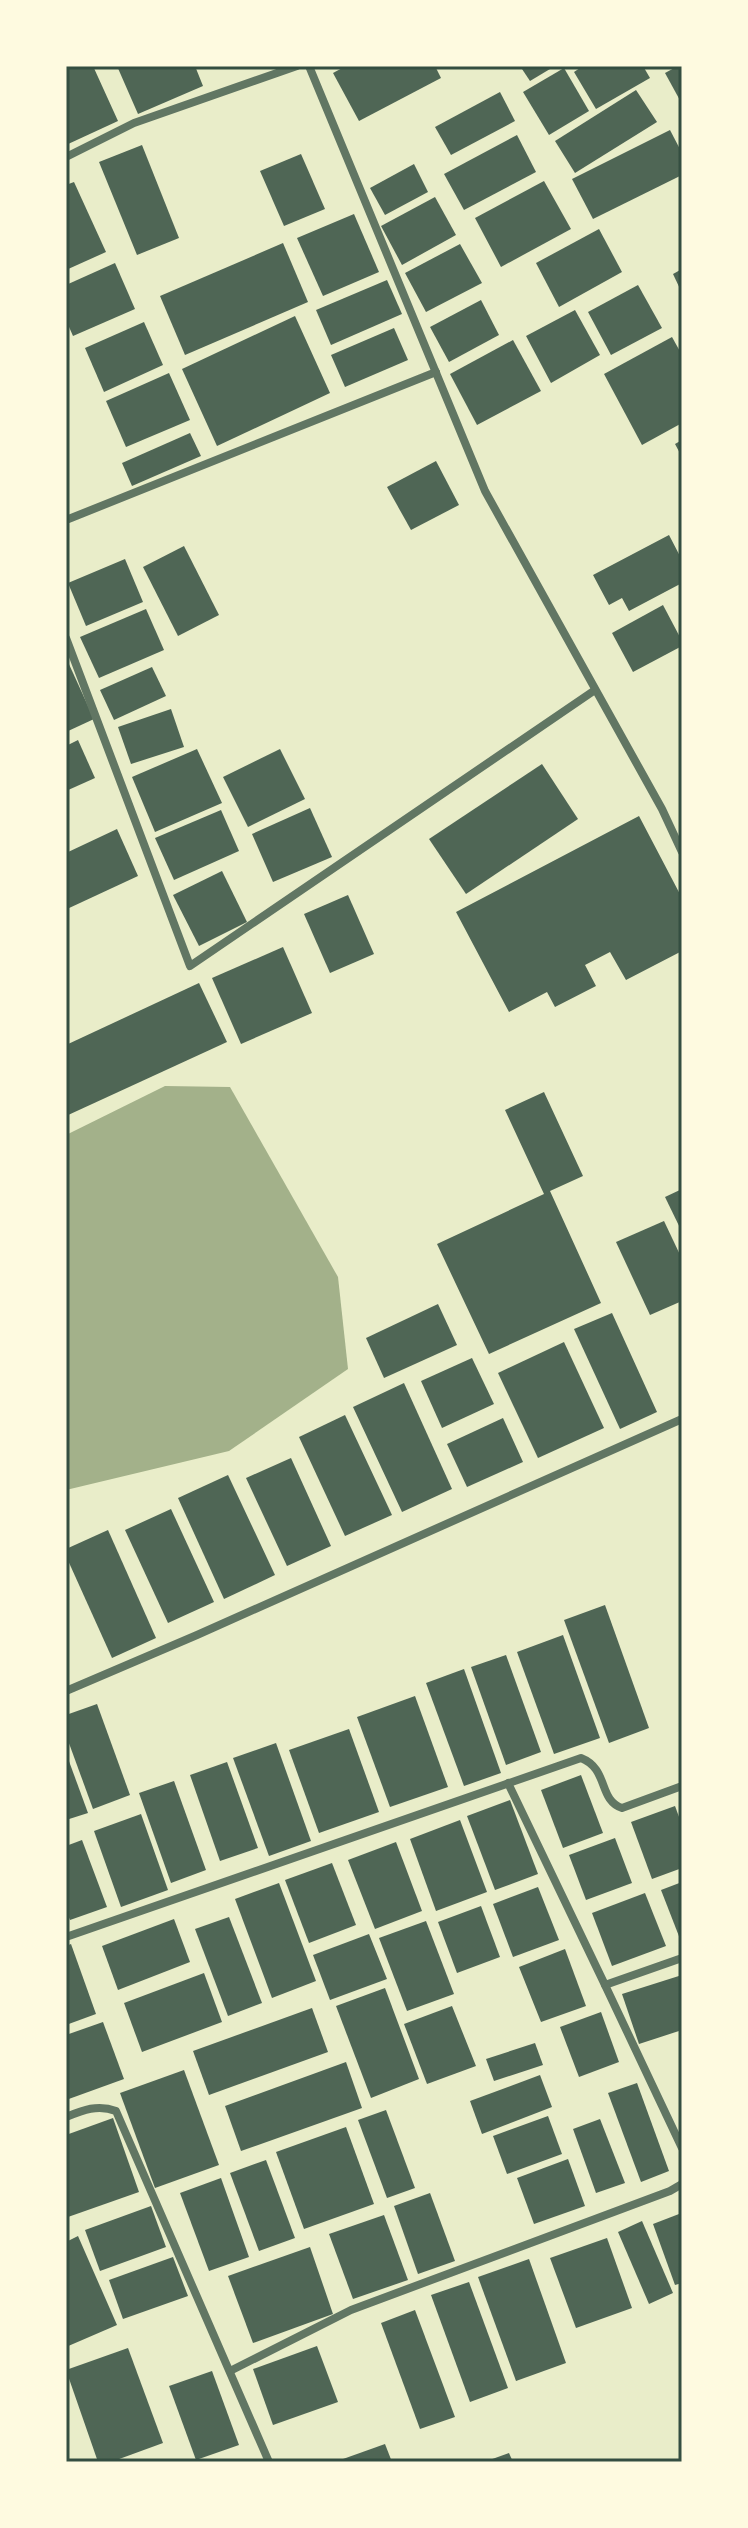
<svg xmlns="http://www.w3.org/2000/svg" width="748" height="2528" font-family="'Source Sans 3',sans-serif">
	<rect width="100%" height="100%" fill="#e9edc9"/>
	<!-- water -->
	<polygon fill="#a3b18a" points="165,1086 230,1087 338,1277 348,1369 229,1451 66,1490 66,1135"/>
	<!-- building -->
	<g fill="#4f6655">
		<polygon points="66,66 93,66 118,121 66,145"/>
		<polygon points="117,66 195,66 203,86 138,114"/>
		<polygon points="346,66 435,66 441,78 359,121 333,73"/>
		<polygon points="520,66 555,66 530,81"/>
		<polygon points="583,66 643,66 650,78 596,109 574,72"/>
		<polygon points="678,66 682,66 682,104 665,73"/>
		<polygon points="564,68 589,111 549,135 523,92"/>
		<polygon points="636,90 657,122 575,173 555,141"/>
		<polygon points="500,92 515,121 451,155 435,127"/>
		<polygon points="670,130 682,153 682,175 593,219 572,179"/>
		<polygon points="517,135 536,172 464,210 444,174"/>
		<polygon points="142,145 179,238 137,255 99,162"/>
		<polygon points="301,154 325,209 284,226 260,171"/>
		<polygon points="414,164 428,192 385,215 370,188"/>
		<polygon points="544,181 571,229 501,267 475,218"/>
		<polygon points="74,182 106,252 66,270 66,185"/>
		<polygon points="435,197 456,235 402,265 381,226"/>
		<polygon points="354,214 379,272 323,296 297,238"/>
		<polygon points="599,229 622,272 559,307 536,263"/>
		<polygon points="283,243 308,302 185,355 160,296"/>
		<polygon points="460,244 482,283 426,312 405,273"/>
		<polygon points="115,263 135,309 73,336 66,320 66,285"/>
		<polygon points="682,269 682,293 673,274"/>
		<polygon points="387,280 402,314 331,345 316,310"/>
		<polygon points="638,285 662,328 611,355 588,312"/>
		<polygon points="481,300 499,335 449,362 430,327"/>
		<polygon points="575,310 600,355 551,383 526,336"/>
		<polygon points="295,316 330,393 217,446 182,369"/>
		<polygon points="144,322 163,365 104,392 85,348"/>
		<polygon points="394,328 408,360 345,387 331,355"/>
		<polygon points="672,337 682,355 682,423 642,445 604,374"/>
		<polygon points="513,340 541,391 477,425 450,374"/>
		<polygon points="169,373 190,420 126,447 106,401"/>
		<polygon points="190,433 201,456 132,486 122,463"/>
		<polygon points="682,440 682,457 675,444"/>
		<polygon points="436,461 459,505 411,530 387,487"/>
		<polygon points="669,535 682,560 682,583 629,611 622,598 609,605 593,575"/>
		<polygon points="184,546 219,615 178,636 143,567"/>
		<polygon points="125,559 143,602 86,626 68,583"/>
		<polygon points="663,605 682,641 682,646 633,672 612,633"/>
		<polygon points="146,609 164,650 99,678 80,637"/>
		<polygon points="68,662 94,719 66,732 66,663"/>
		<polygon points="152,667 166,696 114,720 100,690"/>
		<polygon points="171,709 184,747 131,764 118,727"/>
		<polygon points="78,740 95,778 66,791 66,746"/>
		<polygon points="197,749 222,803 155,832 132,777"/>
		<polygon points="280,749 305,799 248,827 223,777"/>
		<polygon points="542,764 578,819 466,894 429,839"/>
		<polygon points="310,808 332,857 273,882 252,834"/>
		<polygon points="221,810 239,851 174,880 155,838"/>
		<polygon points="639,816 682,898 682,951 626,980 610,952 585,965 596,986 555,1007 547,992 509,1012 456,912"/>
		<polygon points="117,829 138,876 67,909 66,853"/>
		<polygon points="222,871 247,922 199,946 173,895"/>
		<polygon points="348,895 374,954 330,973 304,914"/>
		<polygon points="283,947 312,1013 241,1044 212,978"/>
		<polygon points="199,983 227,1042 66,1116 66,1045"/>
		<polygon points="544,1092 583,1176 550,1191 601,1303 489,1354 437,1244 544,1194 505,1110"/>
		<polygon points="682,1189 682,1232 665,1197"/>
		<polygon points="664,1221 682,1259 682,1301 650,1315 616,1242"/>
		<polygon points="438,1304 457,1345 384,1378 366,1338"/>
		<polygon points="612,1313 657,1412 620,1429 574,1329"/>
		<polygon points="564,1342 604,1428 538,1458 498,1373"/>
		<polygon points="472,1358 494,1404 442,1428 421,1381"/>
		<polygon points="404,1383 452,1489 402,1512 353,1407"/>
		<polygon points="345,1415 392,1515 345,1536 299,1437"/>
		<polygon points="503,1418 523,1462 467,1487 447,1444"/>
		<polygon points="291,1458 331,1546 287,1566 246,1478"/>
		<polygon points="228,1475 275,1575 224,1599 178,1498"/>
		<polygon points="171,1509 214,1602 168,1623 125,1530"/>
		<polygon points="108,1530 156,1638 112,1658 66,1556 66,1549"/>
		<polygon points="605,1605 649,1728 609,1743 564,1620"/>
		<polygon points="563,1635 600,1738 554,1754 517,1652"/>
		<polygon points="506,1655 541,1752 506,1765 471,1667"/>
		<polygon points="464,1669 501,1773 464,1786 426,1683"/>
		<polygon points="415,1696 448,1787 390,1807 357,1717"/>
		<polygon points="97,1704 130,1795 93,1809 66,1735 66,1715"/>
		<polygon points="349,1729 379,1812 319,1833 289,1750"/>
		<polygon points="276,1743 311,1841 269,1856 233,1758"/>
		<polygon points="66,1753 88,1813 66,1820"/>
		<polygon points="227,1762 258,1848 220,1861 190,1775"/>
		<polygon points="581,1775 603,1833 563,1848 541,1790"/>
		<polygon points="174,1781 206,1870 171,1883 139,1793"/>
		<polygon points="510,1800 538,1874 495,1890 467,1816"/>
		<polygon points="675,1806 682,1825 682,1868 652,1879 631,1822"/>
		<polygon points="141,1814 168,1890 121,1907 94,1831"/>
		<polygon points="460,1820 487,1892 436,1911 410,1839"/>
		<polygon points="615,1838 632,1883 586,1900 569,1855"/>
		<polygon points="82,1840 107,1907 70,1920 66,1910 66,1846"/>
		<polygon points="396,1842 422,1911 375,1929 348,1860"/>
		<polygon points="332,1863 356,1925 309,1943 285,1880"/>
		<polygon points="682,1882 682,1944 661,1890"/>
		<polygon points="279,1883 316,1981 272,1998 235,1899"/>
		<polygon points="538,1887 559,1940 513,1957 493,1904"/>
		<polygon points="645,1893 666,1946 612,1966 592,1913"/>
		<polygon points="481,1906 500,1957 457,1973 438,1922"/>
		<polygon points="229,1917 262,2003 228,2016 195,1929"/>
		<polygon points="174,1919 190,1962 118,1990 102,1946"/>
		<polygon points="426,1921 454,1994 407,2011 379,1938"/>
		<polygon points="369,1934 387,1979 330,2000 313,1955"/>
		<polygon points="71,1944 96,2014 66,2025 66,1946"/>
		<polygon points="565,1949 586,2006 541,2022 519,1967"/>
		<polygon points="204,1973 222,2022 142,2052 124,2003"/>
		<polygon points="682,1975 682,2030 639,2044 622,1994"/>
		<polygon points="385,1988 419,2079 371,2098 336,2006"/>
		<polygon points="452,2006 476,2066 427,2084 404,2024"/>
		<polygon points="312,2008 328,2052 209,2095 193,2051"/>
		<polygon points="601,2012 619,2062 579,2077 560,2027"/>
		<polygon points="103,2022 124,2079 66,2100 66,2035"/>
		<polygon points="535,2043 543,2065 494,2081 486,2059"/>
		<polygon points="346,2062 362,2108 241,2151 225,2106"/>
		<polygon points="184,2070 219,2165 155,2188 120,2093"/>
		<polygon points="540,2075 552,2107 482,2134 470,2101"/>
		<polygon points="637,2083 669,2171 641,2182 608,2093"/>
		<polygon points="386,2110 415,2188 387,2198 358,2120"/>
		<polygon points="548,2116 562,2154 507,2174 493,2136"/>
		<polygon points="113,2118 139,2192 68,2217 66,2211 66,2135"/>
		<polygon points="600,2119 625,2183 596,2193 573,2129"/>
		<polygon points="346,2127 374,2204 304,2229 276,2152"/>
		<polygon points="568,2159 585,2206 534,2224 517,2178"/>
		<polygon points="266,2160 295,2238 259,2251 230,2173"/>
		<polygon points="221,2178 249,2257 209,2271 180,2193"/>
		<polygon points="430,2193 455,2261 418,2274 394,2206"/>
		<polygon points="151,2206 166,2247 100,2271 85,2230"/>
		<polygon points="679,2214 682,2222 682,2283 675,2285 653,2224"/>
		<polygon points="384,2215 408,2280 353,2299 329,2234"/>
		<polygon points="642,2221 673,2293 649,2304 618,2232"/>
		<polygon points="78,2236 117,2325 66,2347 66,2242"/>
		<polygon points="607,2238 632,2308 576,2328 550,2258"/>
		<polygon points="310,2247 333,2314 253,2343 228,2276"/>
		<polygon points="173,2257 188,2296 123,2319 109,2280"/>
		<polygon points="529,2259 566,2363 516,2381 478,2277"/>
		<polygon points="469,2282 508,2388 470,2402 431,2295"/>
		<polygon points="415,2310 455,2417 420,2429 381,2323"/>
		<polygon points="317,2346 338,2402 273,2425 253,2369"/>
		<polygon points="128,2348 163,2443 111,2462 98,2462 66,2370"/>
		<polygon points="212,2371 239,2445 196,2460 169,2386"/>
		<polygon points="385,2444 392,2462 345,2462 343,2459"/>
		<polygon points="509,2453 513,2462 484,2462"/>
	</g>
	<g fill="none" stroke-linecap="round" stroke-linejoin="round">
		<!-- minor -->
		<g stroke="#617663" stroke-width="8">
			<polyline points="309,66 485,491 662,809 682,852"/>
			<polyline points="66,157 134,123 297,66"/>
			<polyline points="66,520 436,372"/>
			<polyline points="66,638 190,966 595,690"/>
			<polyline points="66,1691 197,1635 682,1419"/>
			<polyline points="508,1783 605,1985 682,1958"/>
			<path d="M66 1937 581 1758C609 1769 598 1800 622 1808L682 1786"/>
			<polyline points="605,1985 682,2148"/>
			<path d="M66 2117C83 2110 98 2104 116 2111L269 2462"/>
			<polyline points="230,2371 351,2310 670,2191 682,2184"/>
		</g>
	</g>
	<!-- border -->
	<rect width="748" height="2528" fill="none" stroke="#fefae0" stroke-width="136"/>
	<rect x="68" y="68" width="612" height="2392" fill="none" stroke="#344e41" stroke-width="3"/>
</svg>
